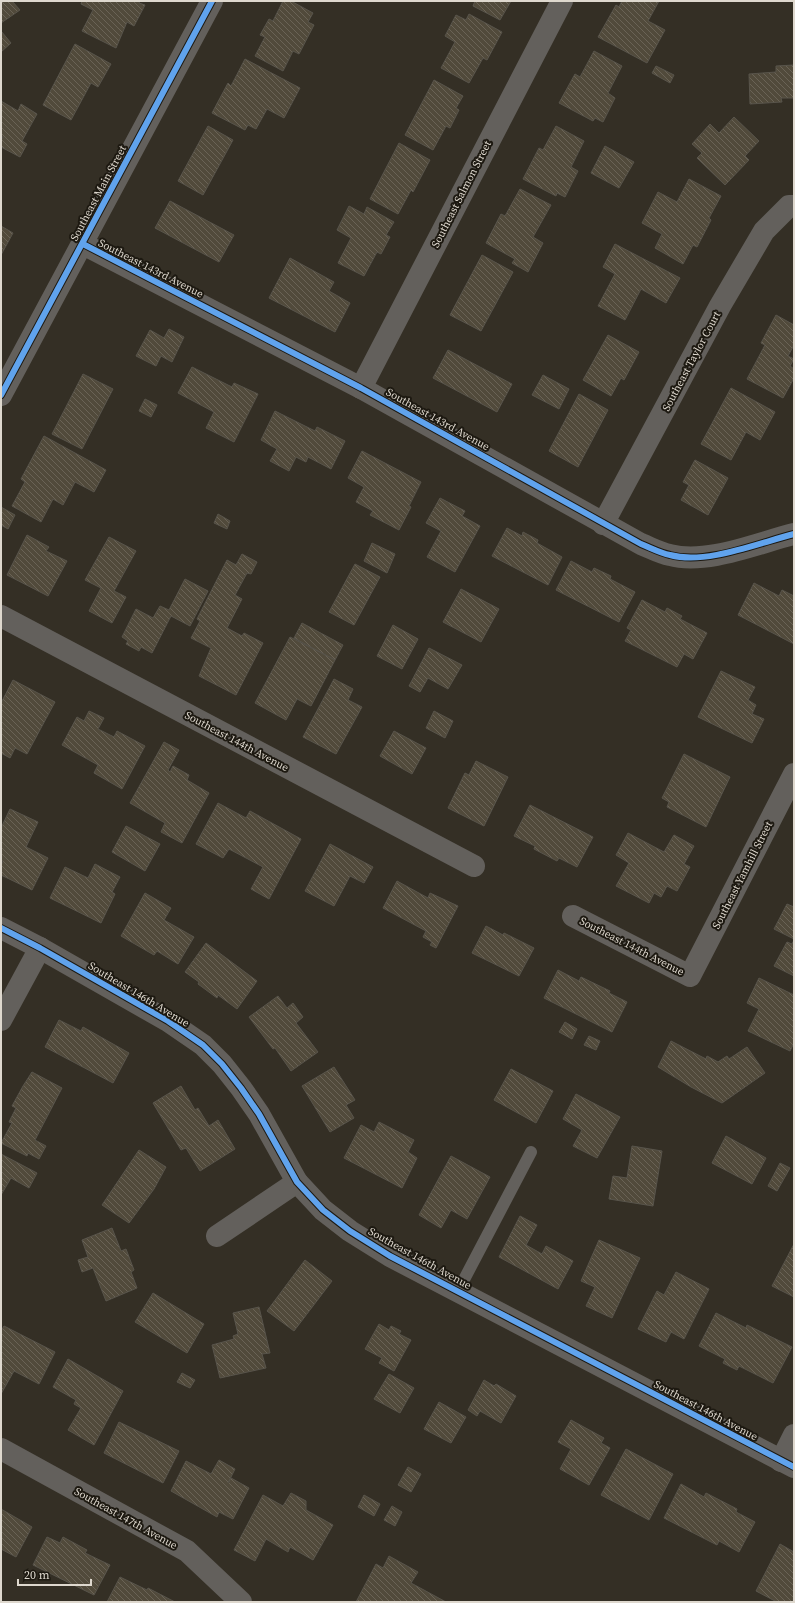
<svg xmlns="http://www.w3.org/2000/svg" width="795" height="1603" font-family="'Source Serif 4',serif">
	<defs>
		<pattern id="building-back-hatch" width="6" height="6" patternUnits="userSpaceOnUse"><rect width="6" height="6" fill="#514a3b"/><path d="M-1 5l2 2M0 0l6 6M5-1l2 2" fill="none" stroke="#6a6356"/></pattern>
	</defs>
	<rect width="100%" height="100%" fill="#342f25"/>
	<!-- building -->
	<g fill="url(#building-back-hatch)" stroke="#58544b">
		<polygon points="1,1 12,1 20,10 1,23"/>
		<polygon points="82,1 140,1 139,3 145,5 134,26 127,22 116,48 82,31 93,10 81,4"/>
		<polygon points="283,1 291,1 313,13 308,22 314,25 299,54 293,51 283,71 255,56 265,37 260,35 269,19 273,21"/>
		<polygon points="475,1 511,1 500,20 473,6"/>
		<polygon points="622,1 659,1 648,21 665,30 647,63 598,37 616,5 619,7"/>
		<polygon points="469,14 502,32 487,60 483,58 469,83 441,68 455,42 445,36 456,15 466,20"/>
		<polygon points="1,31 11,43 1,52"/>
		<polygon points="75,44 111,64 98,87 91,83 71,120 43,105"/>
		<polygon points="594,51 622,66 608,93 615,98 603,122 595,118 593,121 559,103 575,74 580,77"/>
		<polygon points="245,59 300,88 284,118 267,109 256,129 248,125 245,130 212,113 228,83 231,86"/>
		<polygon points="794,65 794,98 781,98 782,102 750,104 749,74 776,72 776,66"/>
		<polygon points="656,66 674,75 670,83 652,73"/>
		<polygon points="434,80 463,96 456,108 459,110 450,128 446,126 433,150 405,135"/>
		<polygon points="1,101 18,111 21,104 37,114 22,141 27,144 20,157 1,147 1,141 3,137 1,136"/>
		<polygon points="734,117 759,141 745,156 749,160 725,185 697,158 702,153 692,144 710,124 719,133"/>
		<polygon points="208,126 233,140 203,195 178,181"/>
		<polygon points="556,126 584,141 571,167 578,171 565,197 557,193 556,196 523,179 539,148 543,150"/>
		<polygon points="399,143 430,160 413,192 411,190 398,214 370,199"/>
		<polygon points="605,146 634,162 619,188 591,173"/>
		<polygon points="689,179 721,196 709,218 711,220 697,247 693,245 683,264 655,248 662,234 642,223 658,192 677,202"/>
		<polygon points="520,189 551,205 533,237 543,243 528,272 512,263 515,259 486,243 501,214 505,216"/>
		<polygon points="170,201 234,235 219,262 155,228"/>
		<polygon points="349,206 364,214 367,207 394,222 386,235 390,237 381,254 377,252 364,276 338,263 351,238 337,230"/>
		<polygon points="1,226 13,233 1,255"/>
		<polygon points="615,244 680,278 666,303 641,289 625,320 598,306 615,274 603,267"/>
		<polygon points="482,255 513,272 481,331 450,315"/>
		<polygon points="290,258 334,282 329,291 350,303 335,332 269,298"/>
		<polygon points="776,315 794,325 794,345 788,356 794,359 790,366 794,369 794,378 783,398 747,379 765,345 761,343"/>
		<polygon points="169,329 184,337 172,362 161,356 156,366 136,356 150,330 164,338"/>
		<polygon points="608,335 639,352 624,380 621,378 611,396 583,380"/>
		<polygon points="448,350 512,384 497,412 433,378"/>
		<polygon points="192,367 232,387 234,383 258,394 234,442 206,428 214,412 178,393"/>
		<polygon points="83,374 113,389 82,449 52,434"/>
		<polygon points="543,375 569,389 559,409 532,395"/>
		<polygon points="731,388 775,412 760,440 746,432 731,460 701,444"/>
		<polygon points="579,394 608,410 578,467 549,451"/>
		<polygon points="145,399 157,405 151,417 139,411"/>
		<polygon points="275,411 315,431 317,427 345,441 331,469 308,457 306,462 296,457 289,471 270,461 277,449 261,440"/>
		<polygon points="44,436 106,470 94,492 75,482 63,505 53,499 41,522 12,506 25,482 21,479"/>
		<polygon points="362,451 421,482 409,506 411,507 399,530 370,515 373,511 356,502 364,487 348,478"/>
		<polygon points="695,460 728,478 708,515 681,500 689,485 683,482"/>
		<polygon points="440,498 465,511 462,516 480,526 455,572 427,557 441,531 426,523"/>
		<polygon points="1,507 15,515 8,529 1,525"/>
		<polygon points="218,514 230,521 227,529 214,523"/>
		<polygon points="507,528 522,536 523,532 538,540 537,543 562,557 548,585 492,556"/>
		<polygon points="27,535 49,547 46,551 67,561 48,596 7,575"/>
		<polygon points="109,537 136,551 114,591 126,597 112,623 89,611 101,588 85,580"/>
		<polygon points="372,543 395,554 387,573 364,561"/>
		<polygon points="242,554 257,562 251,574 247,573 235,595 242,599 227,628 242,636 244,633 263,643 236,695 199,676 211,648 191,638 200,621 197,619 227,560 236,565"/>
		<polygon points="571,561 592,572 594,568 611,576 610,579 635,592 619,622 556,590"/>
		<polygon points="355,564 380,577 354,625 329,612"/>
		<polygon points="185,579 208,591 190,626 171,616 152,653 141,647 139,651 126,644 128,641 122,637 136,609 153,618 160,606 169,610"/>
		<polygon points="754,583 779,596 782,590 794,596 794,644 738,615"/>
		<polygon points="461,589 499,609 481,642 443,622"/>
		<polygon points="642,600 665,612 667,608 682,616 680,619 707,633 693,659 684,654 677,667 625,641 631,630 627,628"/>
		<polygon points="302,623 343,645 335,660 294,638"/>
		<polygon points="393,625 418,639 402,669 377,656"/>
		<polygon points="290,637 335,660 311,706 297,699 286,720 255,703"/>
		<polygon points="429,648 462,665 448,689 428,678 420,692 409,686"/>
		<polygon points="721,671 755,687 748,700 756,705 752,714 764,719 752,743 698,717"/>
		<polygon points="334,679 353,689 348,700 362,707 336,754 303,737"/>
		<polygon points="13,680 55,702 27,754 15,748 10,758 1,753 1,703"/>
		<polygon points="89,711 104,718 98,729 114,737 117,731 145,746 122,789 94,773 98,765 62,745 77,717 84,721"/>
		<polygon points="434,711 453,721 445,738 426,728"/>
		<polygon points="394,731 426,748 412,774 380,756"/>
		<polygon points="164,742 179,750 168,770 170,772 173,766 189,775 187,780 209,793 182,843 161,832 165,823 130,803"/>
		<polygon points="684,754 730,777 706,827 667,807 669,802 662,798"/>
		<polygon points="476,761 508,777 484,826 448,808 465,773 469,775"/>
		<polygon points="218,803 246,818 250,811 301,839 269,899 251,889 263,867 229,849 223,858 196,844"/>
		<polygon points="530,805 593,837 577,867 559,858 557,861 534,849 535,846 514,836"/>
		<polygon points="10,809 38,822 26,847 48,858 32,890 1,875 1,866 3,861 1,860 1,828"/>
		<polygon points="126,826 160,844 145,871 112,852"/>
		<polygon points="628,833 664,852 674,835 694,846 684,864 690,867 677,891 667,886 661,897 654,893 649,903 616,886 629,863 616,855"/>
		<polygon points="330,844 373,867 364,883 350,876 334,906 305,891"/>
		<polygon points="95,864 120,877 112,892 115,894 101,923 50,898 65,867 88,878"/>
		<polygon points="397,881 428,898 430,893 458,906 436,948 430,945 432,942 423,937 426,931 383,908"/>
		<polygon points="145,893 171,908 164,920 194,937 178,964 157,951 154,955 121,936"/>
		<polygon points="787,904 794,907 794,939 774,929"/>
		<polygon points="486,926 503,935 504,933 534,948 519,976 472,953"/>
		<polygon points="794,940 794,976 774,966 787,942 792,944"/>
		<polygon points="206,943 257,981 237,1009 218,995 217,998 198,984 199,982 185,972"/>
		<polygon points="558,970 579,981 581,977 610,991 609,993 627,1002 612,1032 544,998"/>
		<polygon points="759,978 794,995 794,1043 790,1051 748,1031 759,1009 747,1003"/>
		<polygon points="278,996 287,1008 293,1003 303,1017 296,1023 318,1052 291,1071 275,1048 273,1049 249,1017"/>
		<polygon points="59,1020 81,1031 83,1027 129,1053 113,1083 45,1047"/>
		<polygon points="565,1022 577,1029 572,1039 559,1032"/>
		<polygon points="589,1036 600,1041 596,1050 584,1045"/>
		<polygon points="671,1041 706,1059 707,1056 718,1062 727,1056 729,1059 747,1047 765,1073 722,1103 691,1087 658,1067"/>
		<polygon points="334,1067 355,1100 346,1105 354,1118 330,1132 302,1086"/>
		<polygon points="511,1069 553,1091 536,1123 494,1100"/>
		<polygon points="32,1072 62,1088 35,1140 46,1146 39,1159 28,1153 27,1156 1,1143 12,1123 9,1122 16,1108 12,1106 23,1086"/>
		<polygon points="181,1086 195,1110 198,1108 209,1126 218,1120 235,1149 200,1171 186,1148 181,1150 153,1103"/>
		<polygon points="576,1094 620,1117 597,1158 573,1146 582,1130 563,1119"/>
		<polygon points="379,1122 414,1140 408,1152 417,1158 402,1188 344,1158 361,1125 374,1132"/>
		<polygon points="726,1136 766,1158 752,1184 712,1163"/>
		<polygon points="632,1146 662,1151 653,1206 609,1199 613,1176 627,1178"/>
		<polygon points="139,1150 166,1167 154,1189 129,1223 102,1205"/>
		<polygon points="1,1154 37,1173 29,1188 11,1178 1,1195"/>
		<polygon points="451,1156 490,1177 467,1219 451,1210 441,1228 419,1215"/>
		<polygon points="780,1163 790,1168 777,1191 768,1186"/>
		<polygon points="520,1216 537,1225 526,1245 542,1254 546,1246 573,1261 558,1289 499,1257"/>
		<polygon points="112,1228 121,1251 126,1249 134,1270 131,1272 137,1288 106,1301 93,1268 82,1272 78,1260 88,1257 82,1240"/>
		<polygon points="599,1240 640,1258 612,1318 586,1306 595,1287 581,1281"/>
		<polygon points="794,1244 794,1297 772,1286"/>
		<polygon points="305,1260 332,1281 294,1331 267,1311"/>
		<polygon points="676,1272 709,1289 684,1339 671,1332 666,1342 638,1329 657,1291 664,1295"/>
		<polygon points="153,1293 204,1324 187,1353 135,1322"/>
		<polygon points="259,1307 270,1353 262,1354 266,1368 220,1378 212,1345 234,1339 233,1336 238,1334 233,1313"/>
		<polygon points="716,1313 746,1328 747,1325 792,1347 773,1383 739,1366 737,1370 723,1363 725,1359 699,1346"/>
		<polygon points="379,1324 389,1330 391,1326 401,1331 399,1334 411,1340 394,1371 379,1363 382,1358 365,1349"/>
		<polygon points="4,1326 55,1352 39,1384 14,1371 1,1394 1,1331"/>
		<polygon points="68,1359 123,1391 94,1445 68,1430 81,1408 74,1404 76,1400 53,1387"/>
		<polygon points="182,1373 195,1380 190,1388 177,1382"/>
		<polygon points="389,1374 414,1388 400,1413 374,1399"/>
		<polygon points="484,1380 494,1386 496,1384 516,1396 501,1423 480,1411 477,1416 468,1410"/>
		<polygon points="439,1402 466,1417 451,1443 424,1429"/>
		<polygon points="571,1420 604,1438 601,1443 610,1448 589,1485 560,1469 571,1449 558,1442"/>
		<polygon points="119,1422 179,1451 163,1483 104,1453"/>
		<polygon points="626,1449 673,1474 649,1520 601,1495"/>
		<polygon points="219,1460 235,1469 228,1483 231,1478 249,1488 233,1519 219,1512 217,1517 171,1491 186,1461 211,1474"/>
		<polygon points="408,1467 421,1474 411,1492 398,1485"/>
		<polygon points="681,1484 704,1497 706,1493 737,1509 736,1512 755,1522 739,1552 719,1541 717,1545 664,1518"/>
		<polygon points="291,1493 306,1501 306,1510 333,1525 313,1560 290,1547 288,1552 266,1539 255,1561 234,1550 263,1495 283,1506"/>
		<polygon points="364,1495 380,1504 374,1516 358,1507"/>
		<polygon points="392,1506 402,1512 395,1526 384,1520"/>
		<polygon points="1,1509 32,1527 16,1557 1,1549"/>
		<polygon points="47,1537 60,1543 63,1537 87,1550 85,1553 110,1565 94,1595 33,1565"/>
		<polygon points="780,1544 794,1552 794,1598 792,1602 775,1602 775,1601 756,1591"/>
		<polygon points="389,1556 418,1572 411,1583 446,1602 356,1602 376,1564 383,1568"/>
		<polygon points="120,1577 147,1590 148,1588 175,1602 107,1602"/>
	</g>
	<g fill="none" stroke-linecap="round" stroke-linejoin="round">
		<!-- lane -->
		<polyline stroke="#63605c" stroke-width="12" points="458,1291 531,1152"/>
		<!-- street -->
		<g stroke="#63605c" stroke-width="22">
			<path d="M83 244 361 388 641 544C651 548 660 553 670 555 706 565 758 543 794 534"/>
			<polyline points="361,388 562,1"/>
			<polyline points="1,395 212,1"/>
			<polyline points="603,524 720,306 764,231 789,206 794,206"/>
			<polyline points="1,616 474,866"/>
			<polyline points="573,916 690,976 794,774"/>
			<polyline points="1,928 40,948 168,1021 203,1045 222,1064 241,1088 259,1114 297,1182 323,1210 350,1231 390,1256 794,1467"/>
			<polyline points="1,1020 40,948"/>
			<polyline points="217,1236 297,1182"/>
			<polyline points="1,1449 187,1551 241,1602"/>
			<polyline points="781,1461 794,1435"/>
		</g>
		<!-- cycleway casing -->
		<g stroke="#1d1911" stroke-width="8">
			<g id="cycleway">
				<path d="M83 244 361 388 641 544C651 548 660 553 670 555 706 565 758 543 794 534"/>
				<polyline points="1,395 212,1"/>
				<polyline points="1,928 40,948 168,1021 203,1045 222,1064 241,1088 259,1114 297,1182 323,1210 350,1231 390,1256 794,1467"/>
			</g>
		</g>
		<!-- cycleway -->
		<use href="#cycleway" stroke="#60a3ed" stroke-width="6"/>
	</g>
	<g text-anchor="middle" stroke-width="4" stroke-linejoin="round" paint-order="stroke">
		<!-- street labels -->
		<g font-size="11" fill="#ded8ce" stroke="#1d1911">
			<text transform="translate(98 193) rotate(-62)" y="4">Southeast Main Street</text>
			<text transform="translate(461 194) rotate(-63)" y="4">Southeast Salmon Street</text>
			<text transform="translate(151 268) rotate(27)" y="4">Southeast 143rd Avenue</text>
			<text transform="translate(691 361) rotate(-62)" y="4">Southeast Taylor Court</text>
			<text transform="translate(438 419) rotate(29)" y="4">Southeast 143rd Avenue</text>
			<text transform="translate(237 741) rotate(28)" y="4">Southeast 144th Avenue</text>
			<text transform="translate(742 875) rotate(-63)" y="4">Southeast Yamhill Street</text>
			<text transform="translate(632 946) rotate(27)" y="4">Southeast 144th Avenue</text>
			<text transform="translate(139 994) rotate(31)" y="4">Southeast 146th Avenue</text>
			<text transform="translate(420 1258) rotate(29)" y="4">Southeast 146th Avenue</text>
			<text transform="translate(706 1410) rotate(28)" y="4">Southeast 146th Avenue</text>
			<text transform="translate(126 1518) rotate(29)" y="4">Southeast 147th Avenue</text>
		</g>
	</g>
	<!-- border -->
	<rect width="795" height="1603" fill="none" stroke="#ded8ce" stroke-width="4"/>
	<!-- scale -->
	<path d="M18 1579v6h73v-6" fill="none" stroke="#ded8ce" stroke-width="2"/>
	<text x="24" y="1579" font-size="12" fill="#ded8ce" stroke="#1d1911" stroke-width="3" paint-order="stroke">20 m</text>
</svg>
